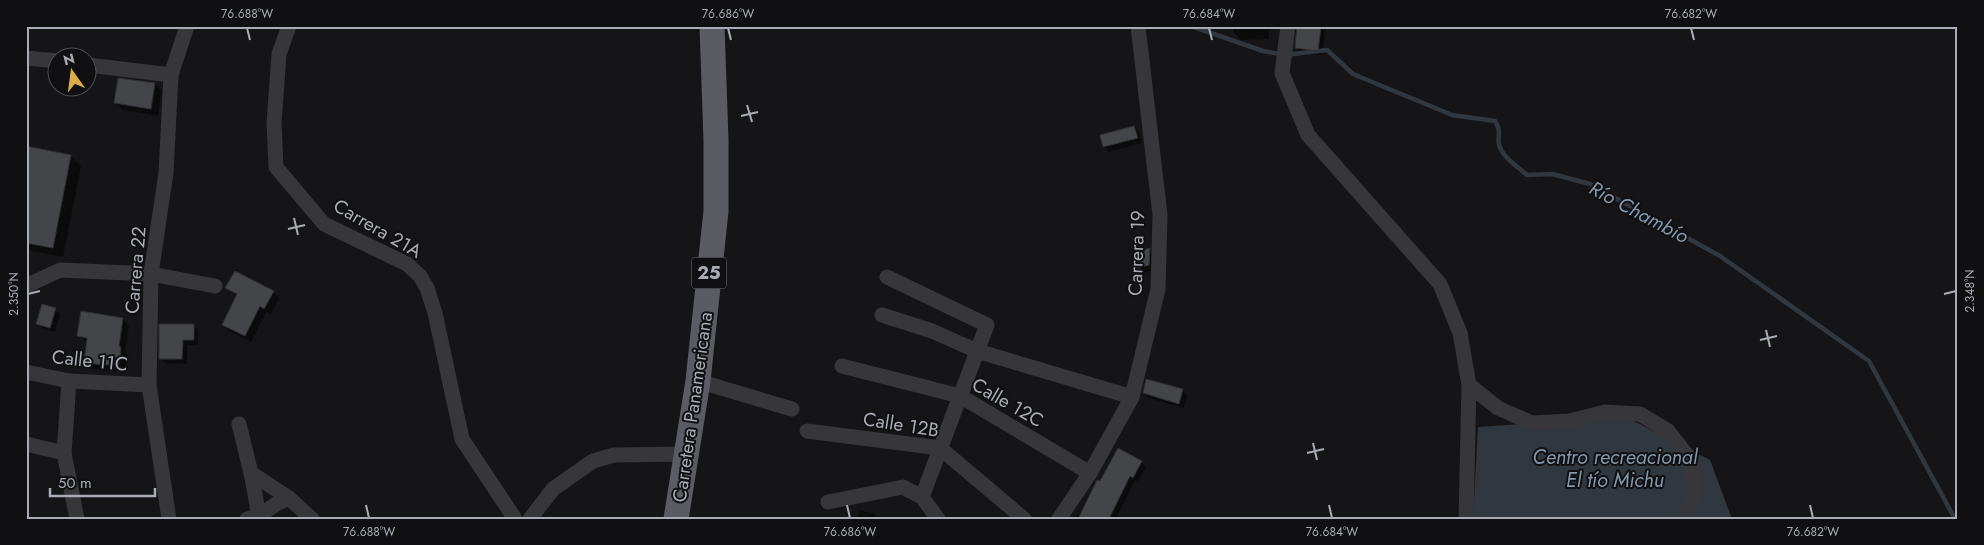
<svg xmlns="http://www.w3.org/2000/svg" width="1984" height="545" font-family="Jost,sans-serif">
	<rect width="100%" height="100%" fill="#151517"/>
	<!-- water -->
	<polygon fill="#30373e" points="1626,417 1710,460 1732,519 1473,519 1478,427"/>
	<!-- shadow -->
	<g fill="#0007">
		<polygon points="1233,26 1269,26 1269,39 1241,40 1233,32"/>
		<polygon points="1298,26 1326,26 1322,55 1301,53 1296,48"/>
		<polygon points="155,84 162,91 158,116 123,110 115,103"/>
		<polygon points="1134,127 1139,132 1142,143 1109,152 1104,147 1101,136"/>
		<polygon points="26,147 71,156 81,166 63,257 26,250"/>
		<polygon points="1149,250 1154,254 1154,270 1143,273 1139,268"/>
		<polygon points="227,288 273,292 279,298 271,314 266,312 251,342 229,331 223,325 237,296"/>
		<polygon points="55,310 60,314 55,332 43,329 38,324"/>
		<polygon points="123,320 129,326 125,352 127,354 125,372 92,369 86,363 88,342 78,336"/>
		<polygon points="193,326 198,330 198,345 187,345 187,364 165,363 160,358"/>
		<polygon points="1182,390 1187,395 1184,408 1149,398 1144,393"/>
		<polygon points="1141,462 1146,467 1138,481 1135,480 1116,519 1076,519 1078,515 1081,516 1101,482"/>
		<polygon points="860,510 874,514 879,519 857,519"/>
	</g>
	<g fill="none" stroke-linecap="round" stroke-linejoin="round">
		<!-- stream -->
		<path stroke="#30373e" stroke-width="4.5" d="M1191 26 1263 51 1285 55 1327 50 1353 74 1452 115 1495 121C1502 133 1497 134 1499 145 1503 158 1517 166 1527 175L1552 174 1590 184 1720 256 1869 361 1955 519"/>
	</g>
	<!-- building -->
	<g fill="#444549" stroke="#302f33">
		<polygon points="1297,26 1321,26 1318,51 1295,48"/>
		<polygon points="118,78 155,83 151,109 114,103"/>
		<polygon points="1134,126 1138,138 1103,147 1100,135"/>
		<polygon points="26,146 71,155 53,248 26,243"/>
		<polygon points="1150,248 1149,265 1137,269 1133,253"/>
		<polygon points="235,271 274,291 264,309 260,306 245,336 222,325 237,294 225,288"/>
		<polygon points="42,304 56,308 50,328 36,324"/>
		<polygon points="81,311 123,318 119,346 121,347 119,366 84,363 87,338 77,336"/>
		<polygon points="159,324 194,324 194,340 183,340 182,359 159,359"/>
		<polygon points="1146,379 1183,389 1179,404 1143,393"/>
		<polygon points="1118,448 1142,461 1133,478 1130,476 1109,519 1078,519 1097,480 1100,481"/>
	</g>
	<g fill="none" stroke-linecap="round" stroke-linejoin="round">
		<!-- minor -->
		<g stroke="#37373b" stroke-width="15">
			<polyline points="289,26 279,54 274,123 276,167 324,224 407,264 420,276 427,288 435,313 462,439 515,519"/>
			<polyline points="1288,26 1282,73 1308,135 1440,284 1460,333 1469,385 1466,519"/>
			<polyline points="26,58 58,61"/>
			<polyline points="88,65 171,75"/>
			<polyline points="887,277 987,325 922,497"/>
			<polyline points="26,286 60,270 151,274 215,286"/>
			<polyline points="882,315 932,331 977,351 1132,397"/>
			<polyline points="842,366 960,396 1090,473"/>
			<polyline points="26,372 69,381 149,385"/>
			<polyline points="69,381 64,453 77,519"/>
			<polyline points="698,381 792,409"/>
			<polyline points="1469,385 1498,408 1532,423 1570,421 1605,412 1640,414 1668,431 1690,459 1694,491 1684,519"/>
			<polyline points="239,424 251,473 259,516 247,519"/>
			<polyline points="807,431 940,448 1024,519"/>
			<polyline points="26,444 64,453"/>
			<polyline points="251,473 289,498"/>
			<polyline points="828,502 903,487 922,497 938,519"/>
			<polyline points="169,519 149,385 151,274 166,173 171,75 187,26"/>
			<polyline points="260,519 259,516 276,504 289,498 312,519"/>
			<polyline points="530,519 553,489 593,461 614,455 687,454"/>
			<polyline points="1059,519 1090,473 1132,397 1158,289 1160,215 1138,26"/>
		</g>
		<!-- trunk -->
		<polyline stroke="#5b5c63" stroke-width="25" points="676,519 698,381 716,211 716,140 712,26"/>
	</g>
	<!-- ticks -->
	<path fill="none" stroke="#a9acb5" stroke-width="2" d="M247 28 250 40M728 28 731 40M1209 28 1212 40M1691 28 1694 40M747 105 752 122M741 116 758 112M294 218 298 235M288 229 305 225M28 294 40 291M1944 294 1956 291M1766 330 1770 347M1760 340 1777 336M1313 443 1317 460M1307 453 1324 449M366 505 369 518M847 505 850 518M1329 505 1332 518M1810 505 1813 518"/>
	<g text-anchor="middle" stroke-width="4" stroke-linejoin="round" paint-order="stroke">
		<!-- shield labels -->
		<rect fill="#101012" stroke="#7b7d84" stroke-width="1" x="691.5" y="257.5" width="35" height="31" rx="4"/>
		<g font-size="18" font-weight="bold" fill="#a9acb5">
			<text x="709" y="279">25</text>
		</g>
		<!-- street labels -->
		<g font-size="19" fill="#a9acb5" stroke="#101012">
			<text transform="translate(378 228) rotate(30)" y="7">Carrera 21A</text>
			<text transform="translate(1136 253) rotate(-88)" y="7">Carrera 19</text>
			<text transform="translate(135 270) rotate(-85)" y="7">Carrera 22</text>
			<text transform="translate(90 360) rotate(6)" y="7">Calle 11C</text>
			<text transform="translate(1008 402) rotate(30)" y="7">Calle 12C</text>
			<text transform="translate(692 407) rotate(-82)" y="7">Carretera Panamericana</text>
			<text transform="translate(901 424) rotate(9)" y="7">Calle 12B</text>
		</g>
		<!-- water labels -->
		<g font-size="20" font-style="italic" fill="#8498ac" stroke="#101012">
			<text transform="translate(1639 212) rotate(28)" y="7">Río Chambío</text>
			<text x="1615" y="464">Centro recreacional<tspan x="1615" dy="23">El tío Michu</tspan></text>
		</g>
	</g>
	<!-- border -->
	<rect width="1984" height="545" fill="none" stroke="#101012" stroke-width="55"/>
	<!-- north arrow -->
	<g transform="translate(72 72) rotate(346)"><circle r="24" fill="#101012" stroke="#4d4e53"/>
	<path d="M0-4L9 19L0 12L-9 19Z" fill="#dcae48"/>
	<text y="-8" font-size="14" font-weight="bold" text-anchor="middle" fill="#a9acb5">N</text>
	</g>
	<!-- scale -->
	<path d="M50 488v8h105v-8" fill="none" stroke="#a9acb5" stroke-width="2.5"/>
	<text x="58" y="488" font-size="15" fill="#a9acb5" stroke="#101012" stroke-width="4" paint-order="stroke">50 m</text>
	<rect x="28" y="28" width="1928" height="490" fill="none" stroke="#a9acb5" stroke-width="2"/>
	<g font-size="12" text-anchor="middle" fill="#a9acb5">
		<text x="247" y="18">76.688°W</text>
		<text x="728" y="18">76.686°W</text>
		<text x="1209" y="18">76.684°W</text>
		<text x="1691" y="18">76.682°W</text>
		<text transform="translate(1970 291) rotate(-90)" y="4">2.348°N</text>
		<text transform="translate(14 294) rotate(-90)" y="4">2.350°N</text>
		<text x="369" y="536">76.688°W</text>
		<text x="850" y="536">76.686°W</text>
		<text x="1332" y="536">76.684°W</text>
		<text x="1813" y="536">76.682°W</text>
	</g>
</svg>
